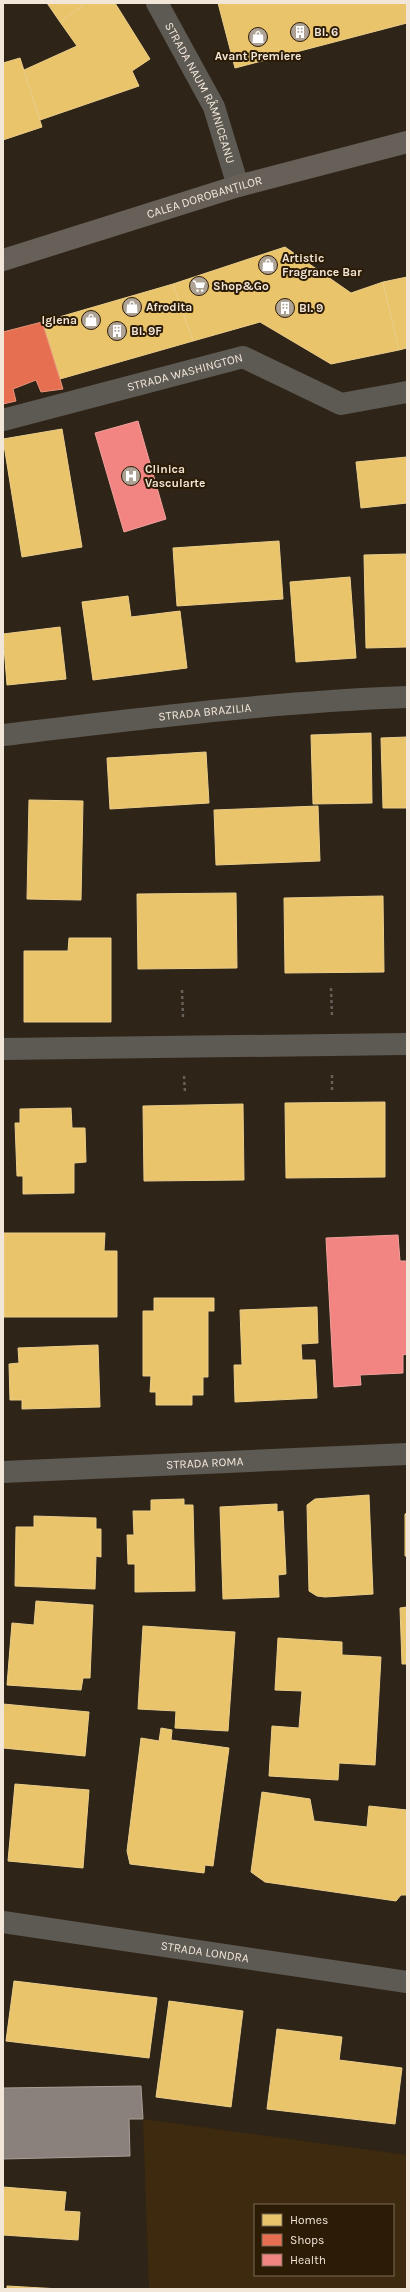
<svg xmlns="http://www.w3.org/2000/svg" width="410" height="2292" font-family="Karla,sans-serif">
	<rect width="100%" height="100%" fill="#2e2417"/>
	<!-- built -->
	<path fill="#3e2a0e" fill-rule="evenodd" d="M143 2119 407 2155V2289H149ZM255 2205H393V2275H255Z"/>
	<!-- homes -->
	<g fill="#e9c46a" stroke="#ecce8b">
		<polygon points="47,3 86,3 60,22"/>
		<polygon points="86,3 115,3 150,59 132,71 139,86 40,120 24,70 77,46 60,22"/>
		<polygon points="218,3 407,3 407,23 235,68"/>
		<polygon points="20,58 42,127 3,140 3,63"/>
		<polygon points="285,247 351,293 383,282 399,350 331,364 260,322 193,341 173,284"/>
		<polygon points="407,277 407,348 399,350 383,282"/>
		<polygon points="173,284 193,341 60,379 42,322"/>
		<polygon points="62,429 82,547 22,557 3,439"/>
		<polygon points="407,457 407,503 361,508 356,462"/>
		<polygon points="279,541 283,599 177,606 173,548"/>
		<polygon points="407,554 407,647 366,648 364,555"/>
		<polygon points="350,577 356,658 296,662 290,582"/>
		<polygon points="128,596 131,617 180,611 187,668 93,680 82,602"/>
		<polygon points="60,627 66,679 7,685 3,634"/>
		<polygon points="371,733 372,803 313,804 311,735"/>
		<polygon points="407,737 407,808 383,808 381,738"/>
		<polygon points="206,752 209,803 110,809 107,758"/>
		<polygon points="29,800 83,801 81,900 27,899"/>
		<polygon points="318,806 320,861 216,865 214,810"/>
		<polygon points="236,893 237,968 138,969 137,894"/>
		<polygon points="383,896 384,972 285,973 284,898"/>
		<polygon points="69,938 111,938 111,1022 24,1022 24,951 68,951"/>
		<polygon points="385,1102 385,1177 286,1178 285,1103"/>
		<polygon points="243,1104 244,1180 144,1181 143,1106"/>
		<polygon points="71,1108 72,1128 85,1128 86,1162 74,1163 74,1193 23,1194 23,1176 17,1176 15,1123 20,1123 20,1109"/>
		<polygon points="4,1233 105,1233 104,1251 117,1251 117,1317 4,1317"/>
		<polygon points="154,1298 214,1298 214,1311 208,1311 208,1377 203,1377 203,1395 192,1395 192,1405 156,1405 156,1392 150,1392 151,1376 143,1376 143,1311 154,1311"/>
		<polygon points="317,1307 318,1343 301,1344 302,1360 315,1360 317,1398 235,1402 234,1365 242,1365 240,1310"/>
		<polygon points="98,1345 100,1407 22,1409 22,1400 10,1400 9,1364 19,1363 18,1348"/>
		<polygon points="369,1495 373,1594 325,1597 317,1596 309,1591 307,1505 315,1499"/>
		<polygon points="184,1499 184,1505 193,1505 195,1591 135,1592 135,1564 128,1564 127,1535 134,1535 133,1511 151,1511 151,1500"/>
		<polygon points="277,1504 277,1512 283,1511 286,1574 278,1575 279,1597 223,1599 220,1507"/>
		<polygon points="407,1513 407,1556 405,1556 405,1514"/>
		<polygon points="34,1516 96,1518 96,1529 101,1529 101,1557 96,1556 95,1589 15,1586 16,1527 34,1527"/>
		<polygon points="36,1601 93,1605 90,1678 83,1678 81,1690 7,1685 12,1623 34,1625"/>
		<polygon points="407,1607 407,1664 402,1664 400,1608"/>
		<polygon points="143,1626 235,1632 228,1731 175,1728 176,1711 138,1709"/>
		<polygon points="278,1638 342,1642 342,1655 381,1657 375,1765 339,1763 338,1780 269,1776 272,1726 299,1728 302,1691 275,1690"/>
		<polygon points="3,1704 89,1712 85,1756 3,1748"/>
		<polygon points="161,1728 172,1730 171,1740 229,1748 213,1866 205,1865 204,1873 130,1864 127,1851 141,1738 159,1741"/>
		<polygon points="15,1784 89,1790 83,1868 8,1861"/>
		<polygon points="262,1792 310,1799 314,1821 367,1827 369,1806 407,1810 407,1895 401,1895 396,1901 265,1882 251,1872"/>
		<polygon points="14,1981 157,1998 149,2058 6,2041"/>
		<polygon points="169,2001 243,2011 231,2107 156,2097"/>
		<polygon points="277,2029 342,2037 339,2060 402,2068 395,2124 267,2109"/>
		<polygon points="3,2187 66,2192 64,2211 80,2212 78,2240 3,2235"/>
		<polygon points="7,2286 60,2289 7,2289"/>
	</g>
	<!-- shops -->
	<polygon fill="#e76f51" stroke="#ea937a" points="42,322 63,389 41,392 36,380 13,389 16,401 3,404 3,332"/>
	<!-- health -->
	<g fill="#f28482" stroke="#f2a19c">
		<polygon points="138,421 166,519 124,532 95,433"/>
		<polygon points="398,1235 400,1261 407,1261 407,1354 403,1355 403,1373 360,1375 361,1385 334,1387 326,1238"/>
	</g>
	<!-- industry -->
	<polygon fill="#8a817c" stroke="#a99f98" points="141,2086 143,2119 129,2119 130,2156 3,2159 3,2088"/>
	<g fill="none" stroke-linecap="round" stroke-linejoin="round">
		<!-- path -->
		<g stroke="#65605a" stroke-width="2.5" stroke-dasharray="3 3" stroke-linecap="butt">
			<polyline points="331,988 332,1016"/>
			<polyline points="182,990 183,1017"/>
			<polyline points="332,1075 332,1093"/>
			<polyline points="184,1076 185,1093"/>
		</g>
		<!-- minor -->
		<g stroke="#5d5953" stroke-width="22">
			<path id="s1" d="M157 3 214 107 238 186"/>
			<path id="s2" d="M3 420 243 357 341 404 407 392"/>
			<path id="s3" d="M3 735C137 719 272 702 407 697"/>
			<polyline points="3,1049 407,1044"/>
			<path id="s4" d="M3 1472 407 1454"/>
			<path id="s5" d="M3 1922 407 1982"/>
		</g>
		<!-- major -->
		<path stroke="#676059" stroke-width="22" id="s6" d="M3 260 238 186 407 142"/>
	</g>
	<!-- icons -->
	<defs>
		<g id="building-disc" transform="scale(1)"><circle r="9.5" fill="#ada294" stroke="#2c1b05"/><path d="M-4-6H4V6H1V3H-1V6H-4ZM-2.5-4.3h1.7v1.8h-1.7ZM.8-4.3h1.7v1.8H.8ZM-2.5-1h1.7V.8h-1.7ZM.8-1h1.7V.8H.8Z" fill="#fff"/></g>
		<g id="shop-disc" transform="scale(1)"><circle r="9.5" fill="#ada294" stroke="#2c1b05"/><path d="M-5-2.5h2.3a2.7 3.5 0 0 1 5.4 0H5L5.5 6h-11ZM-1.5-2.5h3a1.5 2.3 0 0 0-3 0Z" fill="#fff"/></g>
		<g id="supermarket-disc" transform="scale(1)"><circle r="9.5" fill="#ada294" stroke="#2c1b05"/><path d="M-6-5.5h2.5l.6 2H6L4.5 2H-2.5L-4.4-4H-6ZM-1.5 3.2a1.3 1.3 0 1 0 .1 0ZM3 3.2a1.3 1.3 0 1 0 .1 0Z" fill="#fff"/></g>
		<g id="hospital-disc" transform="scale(1)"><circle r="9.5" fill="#ada294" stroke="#2c1b05"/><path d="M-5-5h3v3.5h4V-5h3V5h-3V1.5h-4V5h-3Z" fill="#fff"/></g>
	</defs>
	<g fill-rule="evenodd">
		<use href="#building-disc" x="300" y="32"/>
		<use href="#shop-disc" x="258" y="37"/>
		<use href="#shop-disc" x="268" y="265"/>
		<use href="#supermarket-disc" x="199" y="286"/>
		<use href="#shop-disc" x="132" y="307"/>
		<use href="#building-disc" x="285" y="308"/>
		<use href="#shop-disc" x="91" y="320"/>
		<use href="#building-disc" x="117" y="331"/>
		<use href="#hospital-disc" x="131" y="476"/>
	</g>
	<g text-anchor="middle" stroke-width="4" stroke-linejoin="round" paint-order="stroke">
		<!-- poi labels -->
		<g font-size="12" font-weight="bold" fill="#f2e6d8" stroke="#2c1b05" text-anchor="start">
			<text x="314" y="36">Bl. 6</text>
			<text x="258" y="60" text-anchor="middle">Avant Premiere</text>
			<text x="282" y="262">Artistic<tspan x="282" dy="14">Fragrance Bar</tspan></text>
			<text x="213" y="290">Shop&amp;Go</text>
			<text x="146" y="311">Afrodita</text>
			<text x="299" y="312">Bl. 9</text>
			<text x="77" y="324" text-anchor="end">Igiena</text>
			<text x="131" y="335">Bl. 9F</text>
			<text x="145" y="473">Clinica<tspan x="145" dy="14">Vascularte</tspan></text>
		</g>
		<!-- street labels -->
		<g font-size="12" fill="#f2e6d8" stroke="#2c1b05">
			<text dy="4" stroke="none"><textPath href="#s1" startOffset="100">STRADA NAUM RÂMNICEANU</textPath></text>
			<text dy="4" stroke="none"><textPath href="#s6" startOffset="211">CALEA DOROBANȚILOR</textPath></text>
			<text dy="4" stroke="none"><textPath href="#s2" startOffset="188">STRADA WASHINGTON</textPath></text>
			<text dy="4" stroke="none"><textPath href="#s3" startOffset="203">STRADA BRAZILIA</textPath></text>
			<text dy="4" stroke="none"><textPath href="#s4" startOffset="202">STRADA ROMA</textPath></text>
			<text dy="4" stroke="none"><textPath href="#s5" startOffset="204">STRADA LONDRA</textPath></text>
		</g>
	</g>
	<!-- border -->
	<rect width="410" height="2292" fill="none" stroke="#f2e6d8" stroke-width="8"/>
	<!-- legend -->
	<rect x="254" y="2204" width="140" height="72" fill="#2c1b05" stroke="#7b6c59"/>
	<rect x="262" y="2214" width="20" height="12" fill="#e9c46a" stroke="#7b6c59"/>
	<text x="290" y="2224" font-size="12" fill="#f2e6d8">Homes</text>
	<rect x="262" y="2234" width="20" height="12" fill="#e76f51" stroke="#7b6c59"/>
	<text x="290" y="2244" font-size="12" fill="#f2e6d8">Shops</text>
	<rect x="262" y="2254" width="20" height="12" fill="#f28482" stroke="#7b6c59"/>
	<text x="290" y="2264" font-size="12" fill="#f2e6d8">Health</text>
</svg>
